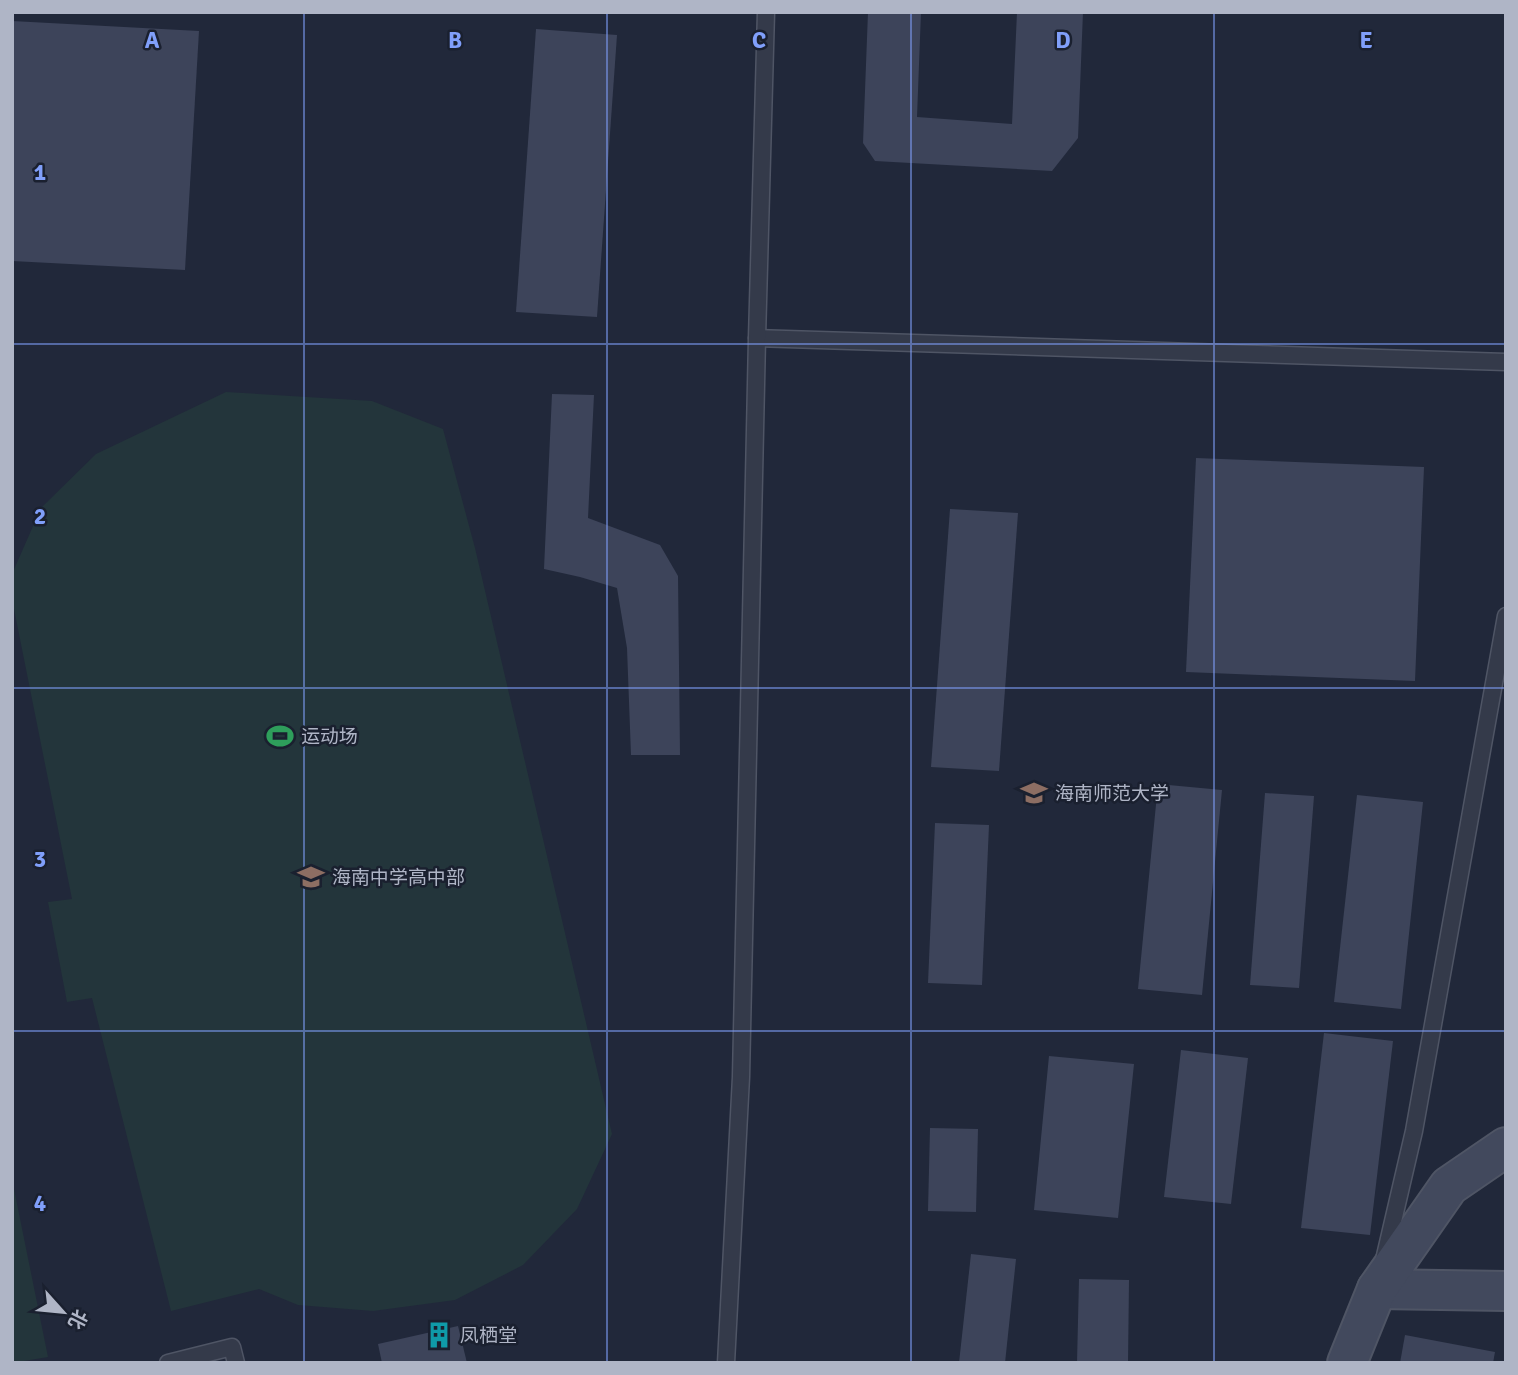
<svg xmlns="http://www.w3.org/2000/svg" width="1518" height="1375" font-family="Signika,'Noto Sans SC',sans-serif">
	<rect width="100%" height="100%" fill="#21283a"/>
	<!-- park -->
	<g fill="#23353b">
		<polygon points="226,392 372,401 443,429 475,548 612,1134 577,1209 523,1265 455,1300 373,1311 298,1305 259,1289 171,1311 92,998 67,1002 48,902 72,899 12,599 12,574 41,508 96,454"/>
		<polygon points="12,1179 48,1357 12,1363"/>
	</g>
	<!-- building -->
	<g fill="#3d445a">
		<polygon points="868,12 921,12 917,117 1012,124 1017,12 1083,12 1078,138 1052,171 875,161 863,143"/>
		<polygon points="12,21 199,31 185,270 12,261"/>
		<polygon points="536,29 617,35 597,317 516,312"/>
		<polygon points="552,394 594,395 588,518 660,545 678,576 680,755 631,755 627,648 617,588 580,577 544,569"/>
		<polygon points="1196,458 1424,467 1415,681 1186,672"/>
		<polygon points="950,509 1018,513 999,771 931,767"/>
		<polygon points="1158,784 1222,790 1202,995 1138,989"/>
		<polygon points="1265,793 1314,796 1299,988 1250,985"/>
		<polygon points="1357,795 1423,802 1401,1009 1334,1002"/>
		<polygon points="935,823 989,825 982,985 928,983"/>
		<polygon points="1324,1033 1393,1041 1370,1235 1301,1228"/>
		<polygon points="1181,1050 1248,1058 1231,1204 1164,1197"/>
		<polygon points="1049,1056 1134,1064 1118,1218 1034,1210"/>
		<polygon points="930,1128 978,1129 976,1212 928,1211"/>
		<polygon points="971,1254 1016,1259 1005,1363 959,1363"/>
		<polygon points="1079,1279 1129,1280 1128,1363 1077,1363"/>
		<polygon points="458,1326 467,1363 382,1363 378,1344"/>
		<polygon points="1405,1335 1495,1352 1493,1363 1400,1363"/>
	</g>
	<g fill="none" stroke-linecap="round" stroke-linejoin="round">
		<!-- lane casing -->
		<g stroke="#4f5565" stroke-width="19">
			<g id="lane">
				<polyline points="757,338 1506,362"/>
				<polyline points="1384,1260 1414,1131 1506,616"/>
				<polyline points="168,1363 232,1347 236,1363"/>
				<polyline points="726,1363 741,1077 757,338 766,12"/>
			</g>
		</g>
		<!-- secondary casing -->
		<g stroke="#4f5565" stroke-width="42">
			<g id="secondary">
				<polyline points="1377,1289 1506,1291"/>
				<polyline points="1347,1363 1377,1289 1449,1186 1506,1147"/>
			</g>
		</g>
		<!-- lane -->
		<use href="#lane" stroke="#343a4a" stroke-width="16"/>
		<!-- secondary -->
		<use href="#secondary" stroke="#42495d" stroke-width="38"/>
	</g>
	<!-- grid -->
	<path fill="none" stroke="#809ffa" stroke-width="2" stroke-opacity="0.55" d="M304 12V1363M607 12V1363M911 12V1363M1214 12V1363M12 344H1506M12 688H1506M12 1031H1506"/>
	<!-- icons -->
	<defs>
		<g id="stadium-bare" transform="scale(2.1)"><path d="M0-5a6.5 5 0 1 0 0 10a6.5 5 0 1 0 0-10ZM-3.5-1.8h7v3.6h-7Z" fill="#2e9e5b" stroke="#1a202f" stroke-width="2.5" paint-order="stroke"/></g>
		<g id="university-bare" transform="scale(2.1)"><path d="M0-5L7-2L0 1L-7-2ZM-4 1L0 2.5L4 1V4Q0 6-4 4Z" fill="#8d6e63" stroke="#1a202f" stroke-width="2.5" paint-order="stroke"/></g>
		<g id="school-bare" transform="scale(2.1)"><path d="M0-5L7-2L0 1L-7-2ZM-4 1L0 2.5L4 1V4Q0 6-4 4Z" fill="#8d6e63" stroke="#1a202f" stroke-width="2.5" paint-order="stroke"/></g>
		<g id="building-bare" transform="scale(2.1)"><path d="M-4-6H4V6H1V3H-1V6H-4ZM-2.5-4.3h1.7v1.8h-1.7ZM.8-4.3h1.7v1.8H.8ZM-2.5-1h1.7V.8h-1.7ZM.8-1h1.7V.8H.8Z" fill="#0f9aa8" stroke="#1a202f" stroke-width="2.5" paint-order="stroke"/></g>
	</defs>
	<g fill-rule="evenodd">
		<use href="#stadium-bare" x="280" y="736"/>
		<use href="#university-bare" x="1034" y="793"/>
		<use href="#school-bare" x="311" y="877"/>
		<use href="#building-bare" x="439" y="1335"/>
	</g>
	<g text-anchor="middle" stroke-width="5" stroke-linejoin="round" paint-order="stroke">
		<!-- poi labels -->
		<g font-size="19" fill="#afb5c6" stroke="#1a202f" text-anchor="start">
			<text x="301" y="743">运动场</text>
			<text x="1055" y="800">海南师范大学</text>
			<text x="332" y="884">海南中学高中部</text>
			<text x="460" y="1342">凤栖堂</text>
		</g>
	</g>
	<g font-size="23" text-anchor="middle" font-weight="bold" fill="#809ffa" stroke="#1a202f" stroke-width="5" stroke-linejoin="round" paint-order="stroke">
		<text x="152" y="48">A</text>
		<text x="455" y="48">B</text>
		<text x="759" y="48">C</text>
		<text x="1063" y="48">D</text>
		<text x="1366" y="48">E</text>
		<text x="40" y="180">1</text>
		<text x="40" y="524">2</text>
		<text x="40" y="867">3</text>
		<text x="40" y="1211">4</text>
	</g>
	<!-- border -->
	<rect width="1518" height="1375" fill="none" stroke="#afb5c6" stroke-width="28"/>
	<!-- north arrow -->
	<g transform="translate(63 1312) rotate(117)" stroke="#1a202f" stroke-width="5" paint-order="stroke">
	<path d="M0-5L12 26L0 18L-12 26Z" fill="#afb5c6"/>
	<text y="-10" font-size="19" font-weight="bold" text-anchor="middle" fill="#afb5c6">北</text>
	</g>
</svg>
